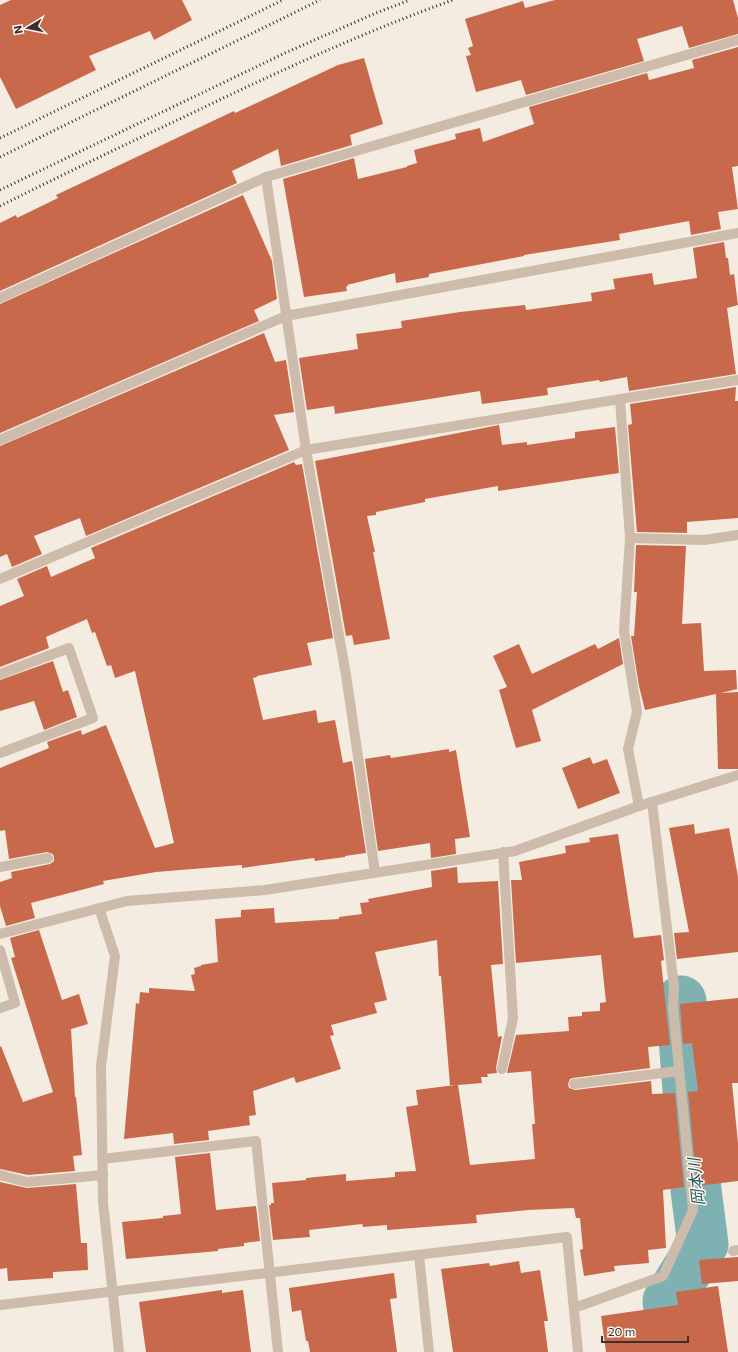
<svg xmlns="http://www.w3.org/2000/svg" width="738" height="1352" font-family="Commissioner,'Noto Sans JP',sans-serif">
	<rect width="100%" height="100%" fill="#f4ebe1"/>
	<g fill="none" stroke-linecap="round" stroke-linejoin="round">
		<!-- river -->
		<polyline stroke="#7fb0b2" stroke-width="51" points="674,1352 668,1301 703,1244 696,1190 681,1001"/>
	</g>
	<!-- building -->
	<g fill="#c8694b">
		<polygon points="11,0 182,0 192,20 154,40 150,31 89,56 96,70 16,109 0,77 0,5"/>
		<polygon points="555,0 733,0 738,18 738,34 689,48 682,26 637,39 644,61 526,95 521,80 476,92 466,56 471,55 468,48 473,46 465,19 523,1 525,8"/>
		<polygon points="738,47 738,166 732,167 738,209 718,212 721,229 691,235 689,221 619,234 620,240 524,255 524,256 429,274 429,277 396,283 395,273 347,285 348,286 346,287 347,291 304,297 283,179 354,158 358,179 407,167 407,166 417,163 414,150 456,139 455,134 480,128 483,142 534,124 529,107 647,73 649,80 694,68 692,60"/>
		<polygon points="364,58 383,124 350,135 352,145 281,166 278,149 232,171 237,183 0,291 0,223 16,215 17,218 58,198 56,195 234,111 235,113 338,65"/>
		<polygon points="243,195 272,261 277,299 254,310 259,321 0,433 0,304"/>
		<polygon points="724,242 726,258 728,258 730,275 734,274 738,305 727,308 736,374 629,391 627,377 600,382 599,380 547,388 548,395 482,404 480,391 335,414 334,406 307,410 299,358 358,349 356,334 402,328 401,321 460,312 525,305 526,310 592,301 591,293 615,289 613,279 652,273 654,285 697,278 693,248"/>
		<polygon points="264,333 275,362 286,360 294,412 274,415 289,450 86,536 80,518 34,536 42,554 12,567 7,554 0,557 0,446"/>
		<polygon points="736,387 735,401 738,401 738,518 687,522 687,533 637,532 628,425 632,424 630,404"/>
		<polygon points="499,425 502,445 527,442 527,445 575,438 575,432 615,427 619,473 498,491 498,486 425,499 425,502 376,512 376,515 367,516 375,552 373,552 390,639 354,645 352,635 346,636 315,461"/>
		<polygon points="294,462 296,465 302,464 333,638 307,643 312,665 257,676 257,677 253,678 263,720 316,710 318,723 335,720 343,763 352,761 366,853 345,856 345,857 315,861 314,858 242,868 242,865 156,872 103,881 104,884 31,903 35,918 6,926 0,906 0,882 12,878 11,872 50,864 54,861 54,857 53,854 47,852 9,859 5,830 0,831 0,768 49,748 47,742 81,730 82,735 106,725 155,848 174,843 135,671 115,678 111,665 107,666 95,632 92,633 87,619 46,637 49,648 0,667 0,606 24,596 17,579 47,566 51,577 95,558 91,548"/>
		<polygon points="636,545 686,546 682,624 701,623 704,671 736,670 737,689 721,693 738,692 738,769 718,769 716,694 645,710 639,686 631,636 634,636 637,592 634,592"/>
		<polygon points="619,638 623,664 532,710 541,741 516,748 499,690 507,687 493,656 519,644 532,674 595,644 598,649"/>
		<polygon points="53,661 63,692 68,690 77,717 44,730 34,701 0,711 0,680"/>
		<polygon points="449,749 449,752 456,750 470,837 455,839 456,854 431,858 430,843 378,851 365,759 390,755 391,758"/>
		<polygon points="590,757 593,764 607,759 620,793 578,809 562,768"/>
		<polygon points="694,824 695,834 729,828 738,877 738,952 677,959 674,933 689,932 669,828"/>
		<polygon points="618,834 634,938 661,935 664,960 661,961 670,1045 648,1047 650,1068 573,1078 570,1079 568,1084 569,1088 575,1090 651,1081 652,1094 675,1093 684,1187 663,1190 666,1248 648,1250 649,1263 614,1266 615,1271 584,1276 580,1250 583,1249 580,1218 576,1218 574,1208 528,1210 476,1215 477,1223 387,1230 387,1225 363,1227 362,1224 309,1230 310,1237 273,1240 269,1205 271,1205 271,1203 274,1203 272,1183 306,1180 306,1178 346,1174 346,1181 395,1177 395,1172 416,1171 406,1107 418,1105 416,1090 455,1085 450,1085 441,976 439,976 437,940 375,952 387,1000 374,1003 377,1013 331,1025 334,1035 330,1036 341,1069 296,1083 294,1077 253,1091 256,1115 249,1116 250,1125 208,1131 209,1140 174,1144 173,1133 124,1139 136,1003 139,1004 140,992 149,993 149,988 195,991 191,975 195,974 194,968 201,966 201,965 218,962 215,919 241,917 241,910 274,908 275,923 339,919 339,917 362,914 360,903 369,902 368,899 432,887 431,871 457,867 458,883 498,881 503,964 491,965 498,1037 502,1036 496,1068 497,1073 487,1074 488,1077 481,1077 482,1083 458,1085 470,1165 535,1159 532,1124 535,1124 531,1071 507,1073 516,1035 569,1031 568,1017 582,1016 582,1012 600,1011 600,1003 606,1002 601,955 516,963 511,880 522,880 519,862 566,853 565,846 590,842 589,838"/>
		<polygon points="39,930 62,1000 79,994 88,1024 71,1029 75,1097 76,1097 82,1155 73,1156 75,1171 28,1175 0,1169 0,1047 1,1046 23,1102 53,1092 11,958 15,957 10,938"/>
		<polygon points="738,998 738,1083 732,1083 738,1143 738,1181 697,1186 688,1092 698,1091 692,1043 683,1044 680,1004"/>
		<polygon points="210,1153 216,1210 256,1206 260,1241 244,1243 244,1246 218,1249 218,1251 126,1259 122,1222 163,1218 163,1216 181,1214 175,1157"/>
		<polygon points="0,1182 27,1188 76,1184 81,1243 87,1243 88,1270 53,1272 53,1278 8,1281 7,1268 0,1269"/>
		<polygon points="738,1257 738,1281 702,1284 699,1260"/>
		<polygon points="519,1261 521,1273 540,1270 548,1321 544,1321 548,1352 453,1352 441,1269 489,1263 490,1266"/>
		<polygon points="394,1273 397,1298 390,1299 397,1352 310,1352 308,1341 306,1341 301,1310 292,1312 289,1288"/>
		<polygon points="718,1286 728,1352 606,1352 601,1316 678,1305 676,1292"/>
		<polygon points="222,1290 222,1293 243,1290 251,1352 146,1352 139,1302"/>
	</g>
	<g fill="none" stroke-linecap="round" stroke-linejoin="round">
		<!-- minor -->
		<g stroke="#cdbbac" stroke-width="10">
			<polyline points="266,177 306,450 346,675 375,872"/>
			<polyline points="0,298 266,177 738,40"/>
			<polyline points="620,399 630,538 624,631 637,712 628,749 639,806"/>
			<polyline points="0,440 286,316 738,233"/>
			<polyline points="630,538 704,540 738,535"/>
			<polyline points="0,579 306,450 738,380"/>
			<polyline points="0,674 69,648 93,718 0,753"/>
			<polyline points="0,867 48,858"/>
			<polyline points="99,908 115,956 101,1066 103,1202 119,1352"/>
			<polyline points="0,934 127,901 265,890 515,851 639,806 738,775"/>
			<polyline points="0,950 15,1003 0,1008"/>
			<polyline points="502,1069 513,1018 503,852"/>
			<polyline points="574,1084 679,1071"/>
			<polyline points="102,1159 256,1141 278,1352"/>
			<polyline points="0,1175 27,1182 103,1175"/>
			<polyline points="733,1251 738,1250"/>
			<polyline points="419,1255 429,1352"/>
			<polyline points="0,1305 567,1237 578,1352"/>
			<polyline points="574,1308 663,1276 693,1210 673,1007 674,987 652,802"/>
		</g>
		<!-- rail -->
		<g stroke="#3b302b" stroke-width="3" stroke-dasharray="1 3" stroke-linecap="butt">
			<polyline points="0,138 283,0"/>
			<polyline points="0,157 320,0"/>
			<polyline points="0,190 285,53 376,13 410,0"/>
			<path d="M0 206C62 175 124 145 186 116 273 74 361 33 453 0"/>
		</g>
	</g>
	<g text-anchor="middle" stroke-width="3" stroke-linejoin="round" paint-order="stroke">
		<!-- water labels -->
		<g font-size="16" font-style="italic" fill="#1f5a5e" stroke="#fbf5ee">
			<text transform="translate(696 1182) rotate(-96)" y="6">岡本川</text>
		</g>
	</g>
	<!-- north arrow -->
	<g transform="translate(28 28) rotate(260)" stroke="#fbf5ee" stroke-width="3" paint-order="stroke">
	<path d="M0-3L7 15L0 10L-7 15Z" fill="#3b302b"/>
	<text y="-6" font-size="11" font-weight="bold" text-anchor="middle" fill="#3b302b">N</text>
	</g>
	<!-- scale -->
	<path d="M602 1336v6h86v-6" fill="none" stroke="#3b302b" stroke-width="2"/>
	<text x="608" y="1336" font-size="12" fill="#3b302b" stroke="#fbf5ee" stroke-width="3" paint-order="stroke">20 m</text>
</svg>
